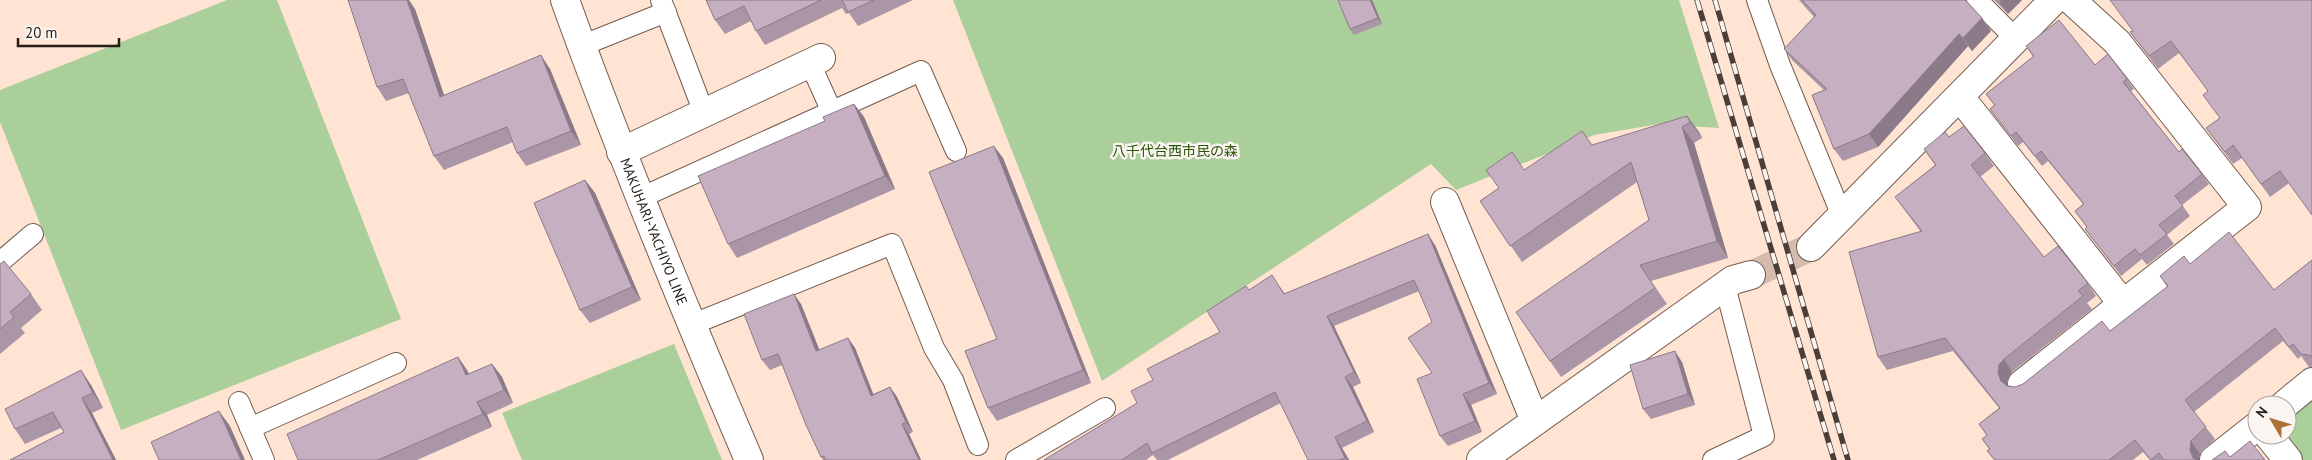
<svg xmlns="http://www.w3.org/2000/svg" width="2312" height="460" font-family="'PT Sans','Noto Sans JP',sans-serif">
	<rect width="100%" height="100%" fill="#ffe3d3"/>
	<!-- green -->
	<g fill="#abcf9a">
		<polygon points="227,0 277,0 401,319 121,430 0,122 0,90"/>
		<polygon points="953,0 1679,0 1719,128 1659,124 1594,135 1456,190 1431,164 1102,381"/>
		<polygon points="674,344 722,460 522,460 502,413"/>
		<polygon points="2312,400 2312,460 2303,460 2284,435 2287,435 2287,420"/>
	</g>
	<g fill="none" stroke-linecap="round" stroke-linejoin="round">
		<!-- minor-tunnel -->
		<polyline stroke="#d4bbad" stroke-width="28" stroke-dasharray="28 14" stroke-linecap="butt" points="1751,275 1811,247"/>
		<!-- service casing -->
		<g stroke="#735c4e" stroke-width="22">
			<g id="service">
				<polyline points="661,0 704,113"/>
				<polyline points="1757,0 1780,65 1842,216"/>
				<polyline points="1977,0 2016,39"/>
				<polyline points="581,46 666,12"/>
				<polyline points="810,63 832,112"/>
				<polyline points="640,198 921,71 956,151"/>
				<polyline points="0,262 33,234"/>
				<polyline points="691,325 892,244 934,348 953,380 978,445"/>
				<polyline points="239,402 264,460"/>
				<polyline points="250,428 396,363"/>
				<polyline points="1016,460 1105,408"/>
				<polyline points="1713,460 1764,436 1725,286"/>
			</g>
		</g>
		<!-- minor casing -->
		<g stroke="#735c4e" stroke-width="30">
			<g id="minor">
				<polyline points="1960,97 2123,304 2247,207 2117,42 2071,0"/>
				<polyline points="621,152 821,58"/>
				<polyline points="1445,202 1535,421"/>
				<polyline points="2022,384 2123,304"/>
				<polyline points="2284,405 2312,382"/>
				<polyline points="2268,435 2288,460"/>
				<polyline points="2214,460 2257,426"/>
			</g>
		</g>
		<!-- tertiary casing -->
		<g stroke="#735c4e" stroke-width="30">
			<g id="tertiary">
				<polyline points="1811,247 2054,0"/>
				<polyline points="1481,460 1733,280 1751,275"/>
			</g>
		</g>
		<!-- secondary casing -->
		<g stroke="#735c4e" stroke-width="30">
			<g id="secondary">
				<path id="s1" d="M565 0C621 156 684 308 749 460"/>
			</g>
		</g>
		<!-- service -->
		<use href="#service" stroke="#fff" stroke-width="20"/>
		<!-- minor -->
		<use href="#minor" stroke="#fff" stroke-width="28"/>
		<!-- tertiary -->
		<use href="#tertiary" stroke="#fff" stroke-width="28"/>
		<!-- secondary -->
		<use href="#secondary" stroke="#fff" stroke-width="28"/>
		<!-- rail casing -->
		<g stroke="#4b3e37" stroke-width="5.5">
			<g id="rail">
				<polyline points="1697,0 1834,460"/>
				<polyline points="1715,0 1848,460"/>
			</g>
		</g>
		<!-- rail -->
		<use href="#rail" stroke="#fbf5f2" stroke-width="4" stroke-dasharray="11" stroke-linecap="butt"/>
	</g>
	<!-- wall -->
	<g fill="#ab96a7">
		<polygon points="706,0 913,0 858,26 849,13 846,14 842,8 765,45 756,31 751,21 725,34 715,20"/>
		<polygon points="1338,0 1372,0 1382,24 1354,35 1350,29"/>
		<polygon points="1799,0 1966,0 1982,18 1991,31 1972,51 1968,46 1878,147 1843,161 1834,149 1824,90 1793,61 1784,49 1814,17"/>
		<polygon points="1994,0 2022,0 2008,14"/>
		<polygon points="2312,0 2288,184 2270,197 2242,158 2233,164 2206,128 2220,118 2208,91 2179,53 2158,69 2130,32 2132,31"/>
		<polygon points="415,9 444,95 550,69 581,145 526,166 517,153 513,142 444,170 434,156 409,93 386,101 377,87"/>
		<polygon points="2026,46 2095,65 2127,79 2134,89 2131,91 2179,152 2202,174 2209,184 2182,205 2190,216 2167,235 2174,244 2147,265 2142,259 2121,276 2085,229 2087,227 2075,211 2083,204 2048,161 2042,166 2023,142 2018,146 1990,109 1994,105 1986,94 2033,57"/>
		<polygon points="854,104 864,117 895,189 737,258 728,244 825,121"/>
		<polygon points="1687,116 1699,132 1702,138 1694,143 1728,258 1651,281 1667,304 1561,377 1516,312 1649,220 1637,182 1522,262 1480,201 1524,170"/>
		<polygon points="1949,137 1985,153 1994,166 1980,177 2044,257 2088,283 2096,296 2087,303 2092,309 2012,372 2008,378 2007,385 2015,387 2023,384 2110,331 2167,287 2160,276 2190,264 2274,290 2312,260 2312,367 2309,367 2301,356 2298,359 2283,341 2194,412 2215,439 2200,454 2199,460 2150,460 2143,452 2133,460 1994,460 1987,451 1989,449 1982,439 1987,436 1979,424 1999,408 1953,351 1887,370 1878,357 1921,232 1895,197 1935,165 1924,149"/>
		<polygon points="1003,158 1091,383 997,421 988,408 997,339"/>
		<polygon points="585,180 595,193 641,300 590,323 580,310"/>
		<polygon points="1435,245 1497,394 1471,405 1482,432 1448,446 1440,436 1432,373 1432,322 1419,291 1334,326 1361,383 1353,387 1374,432 1342,448 1349,460 1308,460 1281,403 1168,460 1157,460 1153,455 1146,460 1044,460 1137,403 1153,380 1220,332 1249,290 1279,286 1285,294"/>
		<polygon points="0,264 31,294 42,310 21,328 25,333 0,354"/>
		<polygon points="801,304 819,350 848,338 855,348 873,394 890,387 897,397 913,432 909,434 921,460 823,460 821,457 782,365 770,370 762,360"/>
		<polygon points="458,357 469,374 492,364 502,377 513,403 487,415 492,427 417,460 298,460"/>
		<polygon points="1682,362 1695,405 1651,419 1643,409"/>
		<polygon points="91,385 103,408 92,413 116,460 10,460 64,432 61,428 25,444 15,429"/>
	</g>
	<!-- shaded-wall -->
	<g fill="#8b7a88">
		<polygon points="407,0 409,0 415,9 449,110 440,97"/>
		<polygon points="1370,0 1372,0 1382,24 1378,18"/>
		<polygon points="2001,0 2022,0 2008,14 1999,2"/>
		<polygon points="1982,18 1991,31 1972,51 1963,38"/>
		<polygon points="1959,34 1968,46 1878,147 1869,134"/>
		<polygon points="541,55 550,69 581,145 571,131"/>
		<polygon points="854,104 864,117 895,189 885,176"/>
		<polygon points="1687,116 1699,132 1702,138 1690,122"/>
		<polygon points="1682,127 1694,143 1728,258 1717,241"/>
		<polygon points="994,146 1003,158 1091,383 1083,370"/>
		<polygon points="585,180 595,193 641,300 632,287"/>
		<polygon points="1428,234 1435,245 1497,394 1489,383"/>
		<polygon points="794,294 801,304 824,361 816,351"/>
		<polygon points="1327,316 1334,326 1361,383 1354,372"/>
		<polygon points="848,338 855,348 878,406 871,396"/>
		<polygon points="1675,351 1682,362 1695,405 1688,394"/>
		<polygon points="458,357 467,370 475,388 466,375"/>
		<polygon points="2004,359 2012,372 2008,378 2007,386 2001,381 1998,373 1999,365"/>
		<polygon points="492,364 502,377 513,403 504,390"/>
		<polygon points="81,370 91,385 103,408 93,393"/>
		<polygon points="1345,377 1353,387 1374,432 1367,421"/>
		<polygon points="890,387 897,397 913,432 906,422"/>
		<polygon points="1463,394 1471,405 1482,432 1475,421"/>
		<polygon points="82,398 92,413 116,460 113,460"/>
		<polygon points="477,402 487,415 492,427 483,414"/>
		<polygon points="219,411 230,426 245,460 241,460"/>
		<polygon points="902,424 909,434 921,460 919,460"/>
		<polygon points="1335,437 1342,448 1349,460 1347,460 1345,458"/>
		<polygon points="2191,441 2200,454 2199,460 2195,460 2190,450"/>
	</g>
	<!-- building -->
	<g fill="#c7afc2" stroke="#8b7a88">
		<polygon points="348,0 407,0 440,97 541,55 571,131 517,153 507,127 434,156 403,79 377,87"/>
		<polygon points="706,0 821,0 756,31 744,6 715,20"/>
		<polygon points="842,0 874,0 848,12"/>
		<polygon points="1338,0 1370,0 1378,18 1350,29"/>
		<polygon points="1802,0 1965,0 1982,18 1963,38 1959,34 1869,134 1834,149 1812,95 1827,89 1784,49 1816,15"/>
		<polygon points="2110,0 2312,0 2312,215 2280,171 2261,184 2233,145 2225,152 2206,128 2220,118 2203,95 2208,91 2171,41 2149,56 2130,32 2133,31"/>
		<polygon points="2059,20 2095,65 2108,54 2127,79 2123,82 2179,152 2182,149 2202,174 2175,196 2183,206 2159,225 2167,234 2140,255 2135,249 2114,266 2085,229 2087,227 2075,211 2084,204 2041,151 2035,156 2016,132 2011,136 1990,109 1995,105 1986,94 2034,56 2026,46"/>
		<polygon points="854,104 885,176 728,244 698,176 825,121 823,117"/>
		<polygon points="1687,116 1690,122 1682,127 1717,241 1640,265 1655,288 1550,361 1516,312 1649,220 1631,162 1510,246 1480,201 1499,188 1486,170 1512,152 1524,170 1582,131 1592,145"/>
		<polygon points="1964,126 1985,153 1971,165 2044,257 2058,246 2088,283 2078,291 2083,296 2004,359 1999,365 1998,373 2001,381 2007,386 2015,387 2023,384 2102,321 2110,331 2119,324 2168,286 2160,276 2184,256 2190,264 2229,232 2274,290 2312,260 2312,357 2309,355 2301,354 2293,344 2289,347 2275,328 2185,400 2206,427 2191,441 2190,450 2193,458 2197,460 2164,460 2159,453 2151,460 2135,440 2109,460 1995,460 1987,451 1990,449 1982,439 1987,435 1979,424 2000,408 1945,338 1878,357 1849,252 1922,231 1895,197 1936,165 1924,149 1945,132 1949,137"/>
		<polygon points="994,146 1083,370 988,408 965,351 997,339 929,172"/>
		<polygon points="585,180 632,287 580,310 534,203"/>
		<polygon points="1428,234 1489,383 1463,394 1475,421 1440,436 1417,379 1432,373 1408,338 1432,322 1414,280 1327,316 1354,372 1345,377 1367,421 1335,437 1345,458 1340,460 1308,460 1275,392 1152,453 1147,443 1122,460 1044,460 1137,403 1131,391 1153,380 1147,369 1220,332 1207,311 1246,286 1249,290 1272,275 1284,294"/>
		<polygon points="4,261 31,294 10,312 14,317 0,329 0,264"/>
		<polygon points="794,294 816,351 848,338 871,396 890,387 906,422 902,424 919,460 826,460 824,456 821,457 806,425 778,354 762,360 744,314"/>
		<polygon points="1675,351 1688,394 1643,409 1630,365"/>
		<polygon points="458,357 466,375 492,364 504,390 477,402 483,414 378,460 298,460 287,434"/>
		<polygon points="81,370 93,393 82,398 113,460 10,460 64,432 53,412 15,429 5,409"/>
		<polygon points="219,411 241,460 159,460 151,442"/>
		<polygon points="2250,441 2265,460 2212,460 2225,451 2230,457"/>
	</g>
	<g text-anchor="middle" stroke-width="5" stroke-linejoin="round" paint-order="stroke">
		<!-- park labels -->
		<g font-size="14" fill="#295608" stroke="#fbf5f2">
			<text x="1175" y="156">八千代台西市民の森</text>
		</g>
		<!-- street labels -->
		<g font-size="14" fill="#261d17" stroke="#fbf5f2">
			<text dy="5" stroke="none"><textPath href="#s1" startOffset="248">MAKUHARI-YACHIYO LINE</textPath></text>
		</g>
	</g>
	<!-- north arrow -->
	<g transform="translate(2272 420) rotate(308)"><circle r="24" fill="#fbf5f2" stroke="#a69f9a"/>
	<path d="M0-4L9 19L0 12L-9 19Z" fill="#ac7032"/>
	<text y="-8" font-size="14" font-weight="bold" text-anchor="middle" fill="#261d17">N</text>
	</g>
	<!-- scale -->
	<path d="M18 38v8h101v-8" fill="none" stroke="#261d17" stroke-width="2.5"/>
	<text x="25" y="38" font-size="15" fill="#261d17" stroke="#fbf5f2" stroke-width="4" paint-order="stroke">20 m</text>
</svg>
